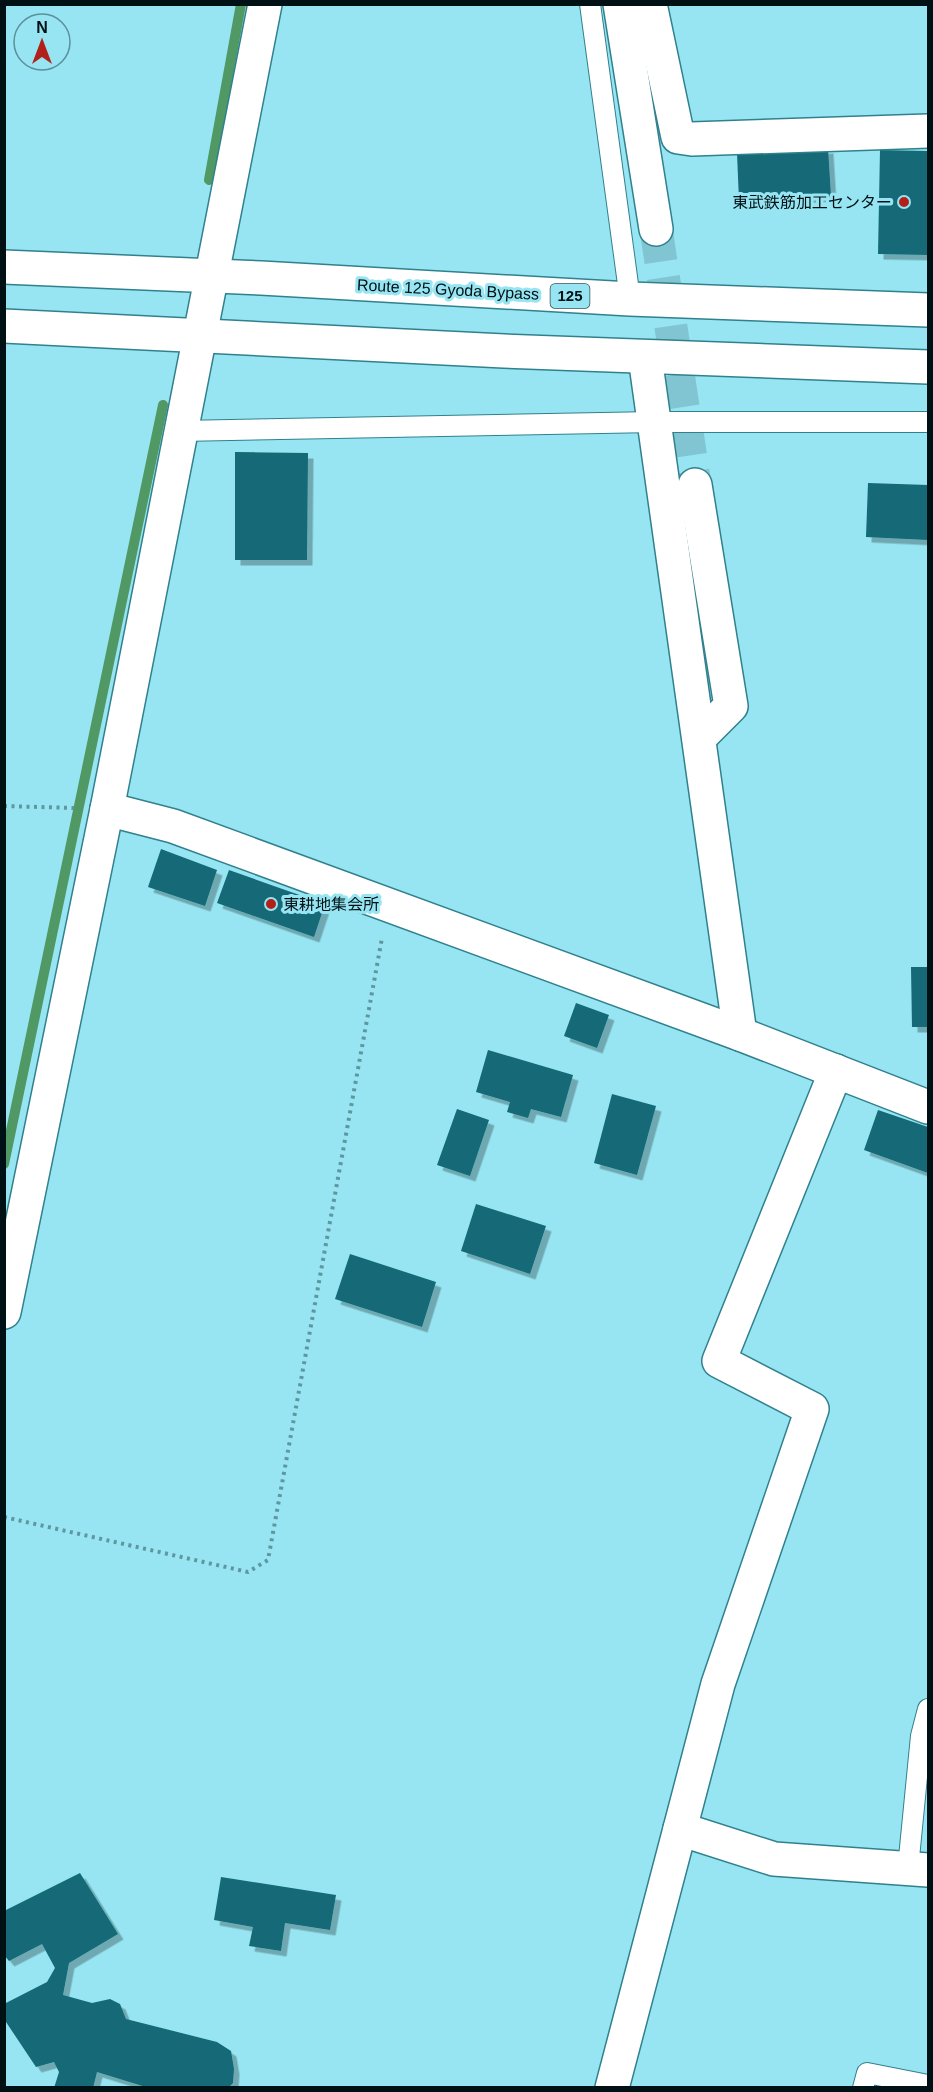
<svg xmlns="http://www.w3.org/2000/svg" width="933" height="2092" font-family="Arial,'Noto Sans JP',sans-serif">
	<defs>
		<filter id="shadow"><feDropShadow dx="5.5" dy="5.5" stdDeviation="0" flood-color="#0004"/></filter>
	</defs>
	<rect width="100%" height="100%" fill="#97e5f2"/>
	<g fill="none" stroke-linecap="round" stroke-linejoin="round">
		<!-- stream -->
		<g stroke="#509864" stroke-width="10">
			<polyline points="209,180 241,4"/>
			<polyline points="4,1164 163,405"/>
		</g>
	</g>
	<!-- building -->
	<g fill="#126b77" filter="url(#shadow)">
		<polygon points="828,148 831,196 739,201 737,153"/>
		<polygon points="880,150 928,151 928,255 878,254"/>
		<polygon points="235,452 308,453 307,560 235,560"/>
		<polygon points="868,483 928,485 928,540 866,537"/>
		<polygon points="161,849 217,870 205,906 148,887"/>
		<polygon points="229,870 325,904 314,937 217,903"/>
		<polygon points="911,967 928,967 928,1027 912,1027"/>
		<polygon points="576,1003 609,1015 597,1048 564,1036"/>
		<polygon points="488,1050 573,1075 561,1117 531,1109 528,1118 507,1112 510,1102 476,1092"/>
		<polygon points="612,1094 656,1106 637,1175 594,1163"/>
		<polygon points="457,1109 489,1120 470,1176 437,1165"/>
		<polygon points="878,1110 928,1127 928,1173 864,1150"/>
		<polygon points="476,1204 546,1226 530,1274 461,1251"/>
		<polygon points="350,1254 436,1282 422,1327 335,1299"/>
		<polygon points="80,1873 118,1934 69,1963 63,1995 92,2003 110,1999 120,2004 126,2019 217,2042 231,2051 234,2069 233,2083 228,2088 149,2088 97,2072 93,2088 54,2088 59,2072 54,2062 36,2067 4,2019 4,2004 47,1982 55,1968 42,1944 9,1961 4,1955 4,1911"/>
		<polygon points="221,1877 336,1895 330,1930 285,1923 281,1951 249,1946 253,1927 214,1920"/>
	</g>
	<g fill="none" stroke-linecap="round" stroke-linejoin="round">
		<!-- street-tunnel -->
		<polyline stroke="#80c5d1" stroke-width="33" stroke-dasharray="33 16" stroke-linecap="butt" points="656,229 695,485"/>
		<!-- lane casing -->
		<g stroke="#30818d" stroke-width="22">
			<g id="lane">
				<polyline points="590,4 630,299"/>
				<polyline points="180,431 655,422 928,422"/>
				<polyline points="908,1868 921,1736 928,1709"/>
				<polyline points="863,2088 867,2073 928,2085"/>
			</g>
		</g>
		<!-- street casing -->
		<g stroke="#30818d" stroke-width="36">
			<g id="street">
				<polyline points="620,4 656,229"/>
				<polyline points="650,4 678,137 692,139 928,131"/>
				<polyline points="645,357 740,1034"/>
				<polyline points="695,485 731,706 699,738"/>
				<polyline points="107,809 173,826 740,1034 928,1107"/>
				<polyline points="4,1312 107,809 265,4"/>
				<polyline points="680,1829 774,1859 928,1870"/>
				<polyline points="612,2088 718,1684 812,1409 719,1361 836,1071"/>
			</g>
		</g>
		<!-- highway casing -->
		<g stroke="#30818d" stroke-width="36">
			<g id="highway">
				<polyline points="4,267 261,278 630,299 928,310"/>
				<polyline points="4,326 504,351 928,367"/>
			</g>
		</g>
		<!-- path -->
		<g stroke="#5f97a0" stroke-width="4" stroke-dasharray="3 4.5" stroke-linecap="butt">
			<polyline points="4,806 74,808"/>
			<polyline points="4,1517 248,1572 268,1560 382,938"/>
		</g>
		<!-- lane -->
		<use href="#lane" stroke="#fff" stroke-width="20"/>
		<!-- street -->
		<use href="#street" stroke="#fff" stroke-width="33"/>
		<!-- highway -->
		<use href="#highway" stroke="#fff" stroke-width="33"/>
	</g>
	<!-- markers -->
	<g fill="#b1211a" stroke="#97e5f2" stroke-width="2">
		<circle cx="904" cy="202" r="6"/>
		<circle cx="271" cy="904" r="6"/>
	</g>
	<g text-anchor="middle" stroke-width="6" stroke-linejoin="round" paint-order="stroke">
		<!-- shield labels -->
		<rect fill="#97e5f2" stroke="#2d5157" stroke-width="1.5" x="550.5" y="284" width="39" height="24" rx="4.5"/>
		<g font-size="15" font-weight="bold" fill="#001115">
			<text x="570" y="301">125</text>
		</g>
		<!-- poi labels -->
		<g font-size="16" fill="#001115" stroke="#97e5f2" text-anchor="end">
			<text x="892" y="208">東武鉄筋加工センター</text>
			<text x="283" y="910" text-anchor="start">東耕地集会所</text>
		</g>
		<!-- street labels -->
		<g font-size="16" fill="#001115" stroke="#97e5f2">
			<text transform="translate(448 289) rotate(3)" y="6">Route 125 Gyoda Bypass</text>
		</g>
	</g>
	<!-- border -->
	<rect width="933" height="2092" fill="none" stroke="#001115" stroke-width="12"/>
	<!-- north arrow -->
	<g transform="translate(42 42)"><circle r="28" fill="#97e5f2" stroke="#5b909a" stroke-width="1.5"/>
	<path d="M0-4.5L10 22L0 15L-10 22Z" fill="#b1211a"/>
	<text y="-9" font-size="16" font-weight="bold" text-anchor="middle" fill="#001115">N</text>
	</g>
</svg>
